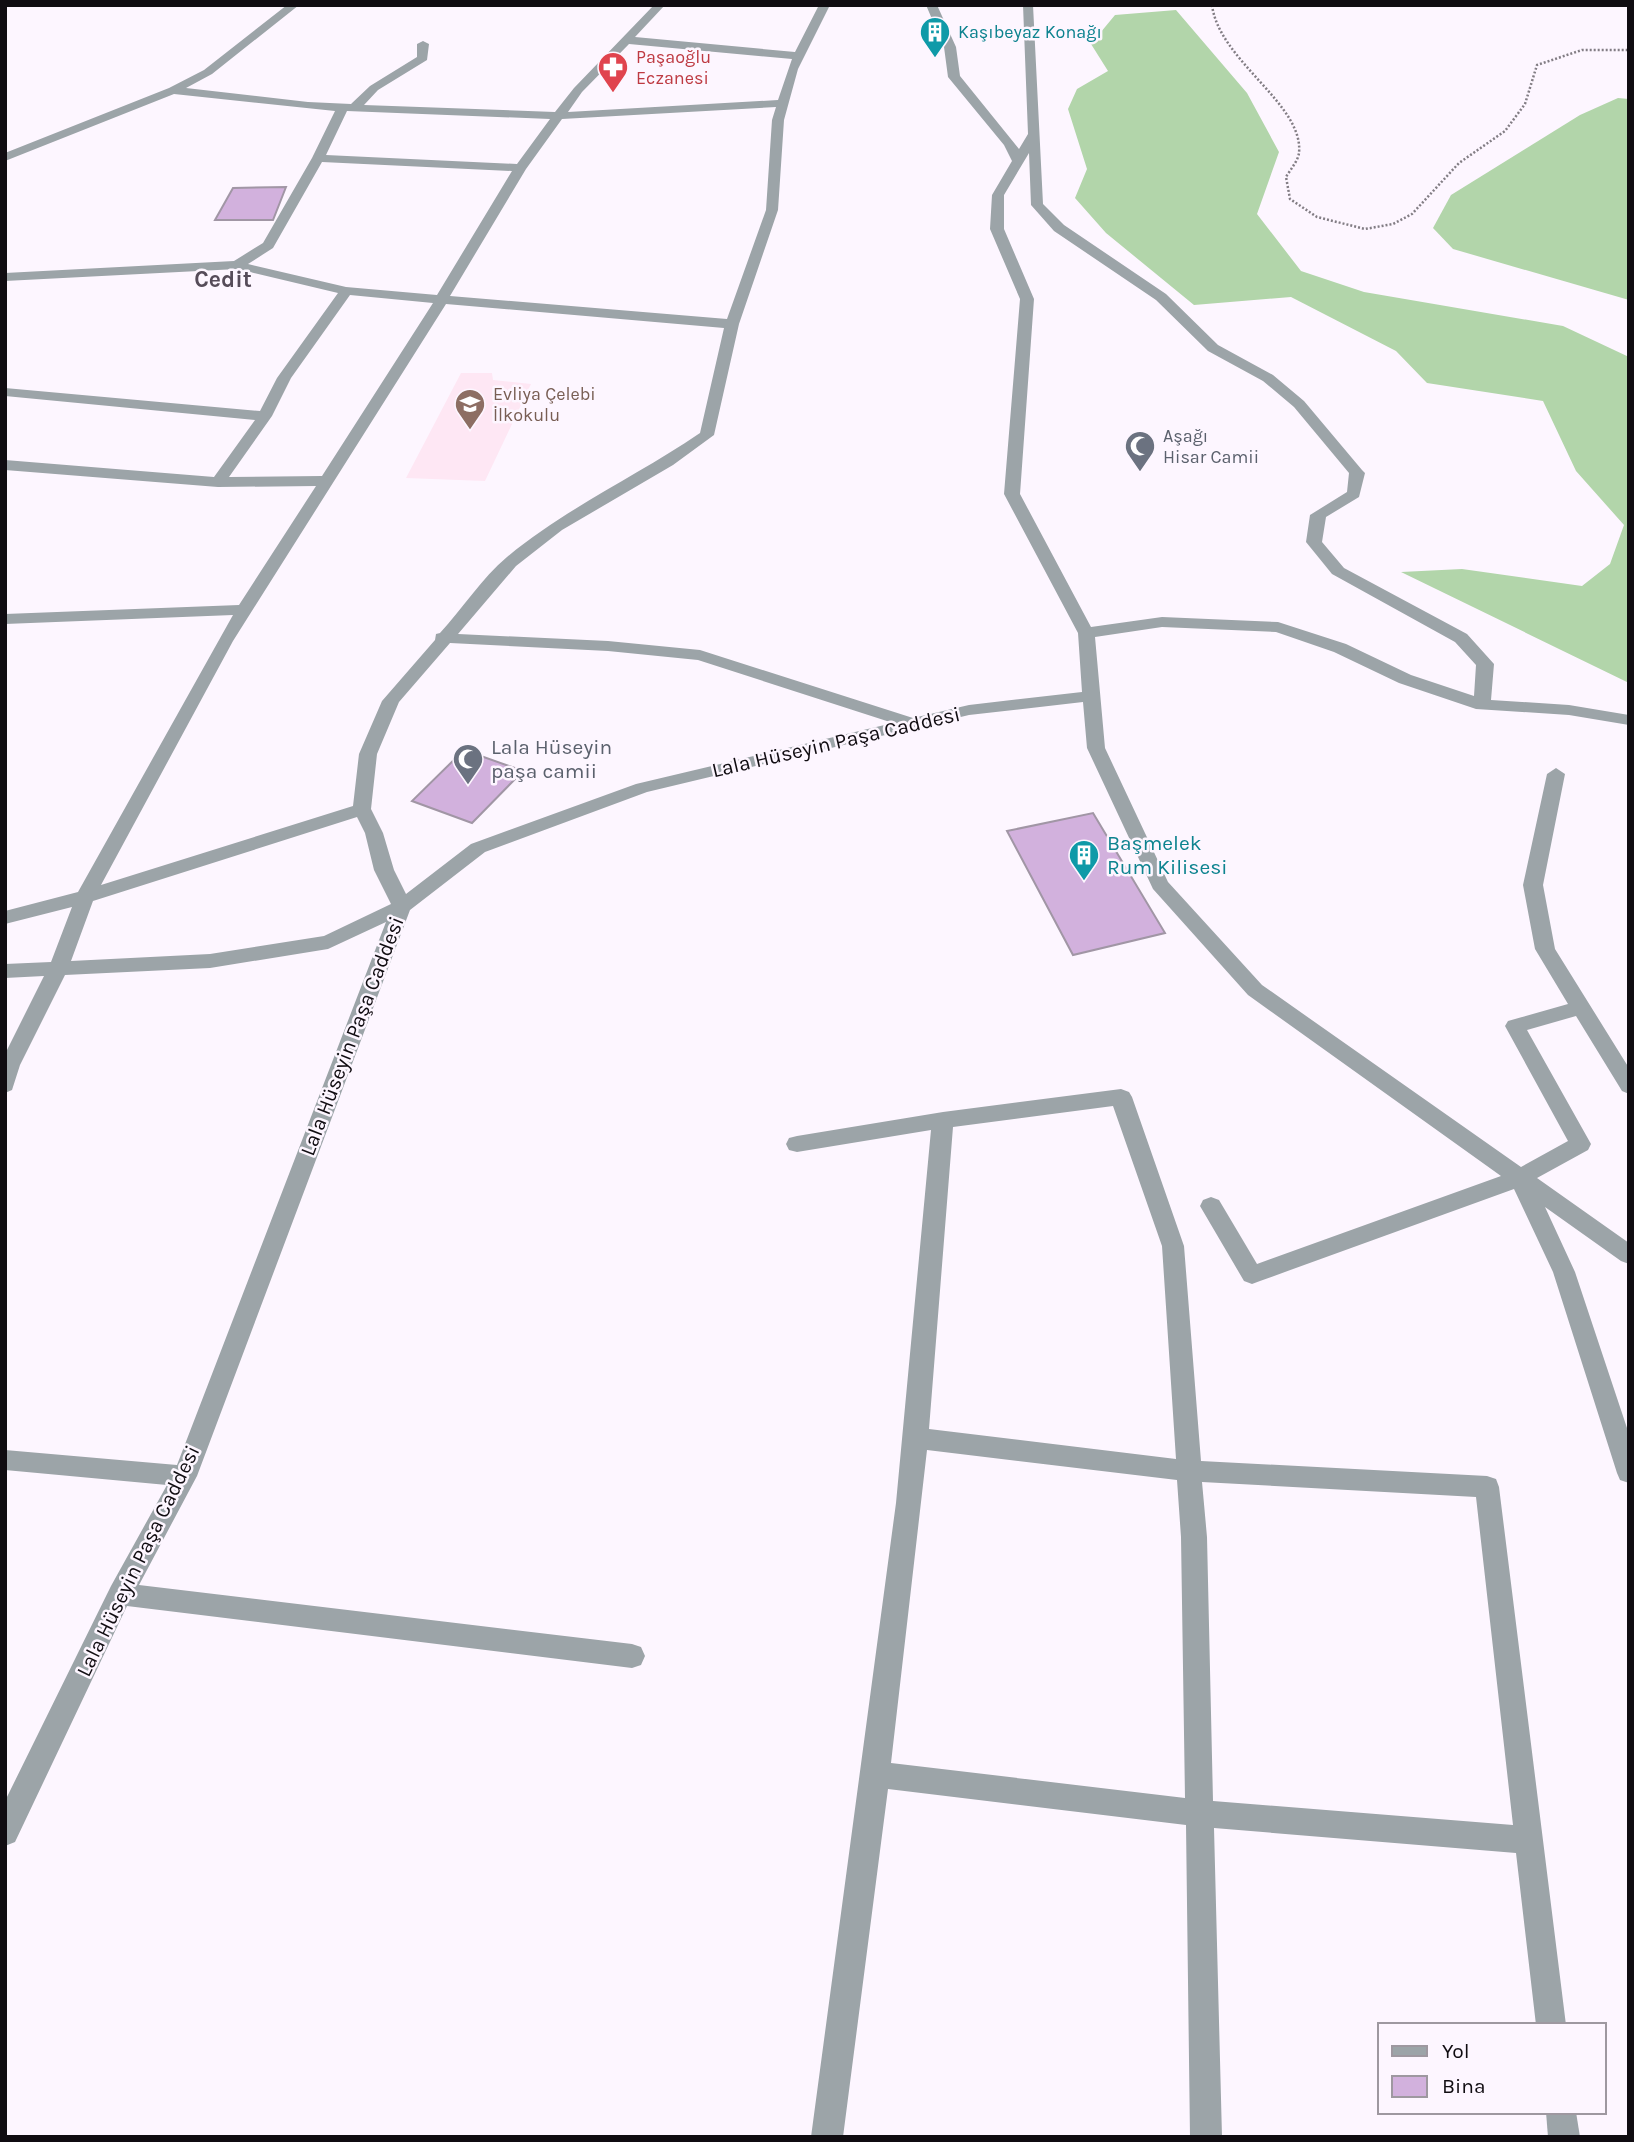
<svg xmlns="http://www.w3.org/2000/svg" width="1634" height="2142" font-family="Karla,sans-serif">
	<rect width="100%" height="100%" fill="#fdf6ff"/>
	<!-- education -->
	<polygon fill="#fee7f4" points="461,373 492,373 493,380 531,384 485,481 406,478"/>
	<!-- forest -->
	<g fill="#b2d5aa">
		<polygon points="1176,10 1247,93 1279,152 1257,214 1301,271 1364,292 1563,326 1629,357 1629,683 1401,572 1462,569 1582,586 1610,564 1624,525 1576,471 1543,401 1427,383 1396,351 1291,297 1194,305 1106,233 1075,198 1087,169 1068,109 1077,89 1108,71 1091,44 1115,15"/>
		<polygon points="1618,98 1629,99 1629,300 1453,249 1433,228 1451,195 1580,115"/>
	</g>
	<!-- building -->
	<g fill="#d2b1dd" stroke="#a196a5" stroke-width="2">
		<polygon points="286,187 273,220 215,220 233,188"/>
		<polygon points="464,750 523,771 472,823 412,801"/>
		<polygon points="1093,813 1165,933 1073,955 1007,831"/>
	</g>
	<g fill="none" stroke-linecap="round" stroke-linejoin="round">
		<!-- path -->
		<path stroke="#827d84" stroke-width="2.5" stroke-dasharray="2 2" stroke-linecap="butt" d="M1212 5C1219 61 1304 104 1299 153 1298 161 1290 170 1286 177L1290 199 1317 217 1365 229 1393 224 1412 214 1459 163 1505 131 1525 104 1537 65 1582 50H1629"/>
		<!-- street -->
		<g fill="#9ca4a8" fill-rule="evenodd">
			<path d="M287 5H299L212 74 186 88 308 102 351 104 370 86 417 57V44L423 41 429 44 427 60 378 90 364 105 555 112 574 88 654 5H665L635 37 795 52 819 5H830L798 69 784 120 778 210 739 324 714 435 673 465 562 530 516 566 458 634 608 641 700 650 913 718 969 705 1082 692 1078 633 1004 494 1020 299 990 229 992 195 1012 161 1004 145 948 77 944 47 926 5H937L956 47 960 76 1019 149 1028 134 1023 5H1033L1043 204 1064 225 1166 294 1218 345 1273 375 1304 401 1362 470 1365 473 1359 497 1326 517 1322 542 1344 568 1467 634 1494 664 1491 700 1569 705 1629 715V725L1569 715 1476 709 1399 683 1334 652 1276 632 1162 627 1095 637 1105 748 1168 882 1262 985 1521 1167 1568 1141 1505 1026 1508 1021 1568 1004 1535 949 1523 885 1547 774 1556 768 1565 774 1543 885 1555 949 1629 1068V1094L1622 1091 1576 1016 1527 1030 1591 1144 1588 1150 1537 1178 1629 1243V1264L1621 1261 1545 1207 1575 1272 1629 1434V1483L1620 1480 1617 1473 1553 1272 1514 1189 1260 1281 1252 1284 1244 1281 1200 1206 1203 1200 1211 1197 1219 1200 1257 1264 1501 1176 1248 995 1153 889 1087 748 1083 702 969 715 647 792 485 852 410 910 197 1476 139 1585 632 1644 641 1647 645 1656 641 1665 632 1668 127 1606 15 1842 5 1846V1801L111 1586 167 1485 5 1470V1450L177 1465 386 922 328 949 210 968 65 975 20 1065 12 1090 5 1093V1054L44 976 5 978V964L51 962 72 907 5 924V911L78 892 233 615 5 624V614L239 605 316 486 218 487 5 470V460L214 477 255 420 5 396V388L260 411 277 378 338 293 237 269 5 281V273L234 261 263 243 312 158 335 111 174 94 5 161V153L169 88 204 70ZM629 44 792 59 778 100 568 112 582 92ZM776 107 772 120 766 210 727 319 450 296 526 169 562 119ZM347 111 550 119 517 164 326 155ZM1029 153 1031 205 1054 231 1156 300 1208 351 1263 381 1294 407 1349 473 1347 492 1310 515 1306 542 1332 574 1455 642 1476 665 1474 696 1411 675 1346 644 1278 622 1162 617 1091 627 1020 494 1034 299 1004 229V195ZM322 162 512 171 437 295 346 287 248 264 273 248ZM350 295 433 303 322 476 229 477 272 416 291 378ZM446 304 724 328 700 433C637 476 566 508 507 557 482 578 462 609 440 633L436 634 435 640 382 701 359 754 353 806 101 885 233 641ZM450 643 608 651 698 660 893 723 636 784 471 844 406 894 394 870 383 833 371 809 377 754 399 702ZM357 817 365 833 374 870 391 904 324 936 210 954 71 961 93 901Z"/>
			<path d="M1121 1089 1129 1092 1132 1097 1184 1246 1201 1461 1487 1476 1496 1479 1499 1487 1566 2025H1536L1516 1853 1214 1828 1222 2137H1190L1186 1825 888 1789 843 2137H811L896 1503 931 1130 797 1152 789 1150 786 1144 789 1138 797 1136 943 1112ZM1113 1106 1162 1246 1176 1459 929 1429 953 1127ZM927 1450 1177 1480 1181 1537 1185 1798 891 1763ZM1202 1482 1476 1497 1513 1825 1213 1801 1207 1537Z"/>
			<polygon points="1546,2112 1576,2112 1580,2137 1548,2137"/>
		</g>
	</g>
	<!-- icons -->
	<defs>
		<g id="building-pin" transform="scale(1.575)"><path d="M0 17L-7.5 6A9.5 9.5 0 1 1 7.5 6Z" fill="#0f9aa8" stroke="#fdf6ff"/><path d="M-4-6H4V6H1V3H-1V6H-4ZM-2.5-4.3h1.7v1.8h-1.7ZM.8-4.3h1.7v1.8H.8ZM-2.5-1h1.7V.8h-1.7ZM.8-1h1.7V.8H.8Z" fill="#fff"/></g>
		<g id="pharmacy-pin" transform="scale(1.575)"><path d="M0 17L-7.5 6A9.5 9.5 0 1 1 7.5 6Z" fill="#e0444e" stroke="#fdf6ff"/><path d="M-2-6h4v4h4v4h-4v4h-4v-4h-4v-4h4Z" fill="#fff"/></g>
		<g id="school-pin" transform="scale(1.575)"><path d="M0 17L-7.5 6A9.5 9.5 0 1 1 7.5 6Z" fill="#8d6e63" stroke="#fdf6ff"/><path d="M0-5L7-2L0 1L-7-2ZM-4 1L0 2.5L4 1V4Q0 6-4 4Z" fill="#fff"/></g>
		<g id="mosque-pin" transform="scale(1.575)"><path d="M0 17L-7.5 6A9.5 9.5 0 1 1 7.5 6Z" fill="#6b7280" stroke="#fdf6ff"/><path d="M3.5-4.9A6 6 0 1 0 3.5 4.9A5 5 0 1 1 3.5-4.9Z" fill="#fff"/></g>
	</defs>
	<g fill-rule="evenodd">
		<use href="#building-pin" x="935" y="32"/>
		<use href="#pharmacy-pin" x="613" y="67"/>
		<use href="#school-pin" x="470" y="404"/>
		<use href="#mosque-pin" x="1140" y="446"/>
		<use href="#mosque-pin" x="468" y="759"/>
		<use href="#building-pin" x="1084" y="855"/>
	</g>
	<g text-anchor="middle" stroke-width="5" stroke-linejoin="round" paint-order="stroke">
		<!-- far-culture labels -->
		<g font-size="18" fill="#0d838f" stroke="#fdf6ff" text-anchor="start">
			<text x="958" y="38">Kaşıbeyaz Konağı</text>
		</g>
		<!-- far-health labels -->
		<g font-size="18" fill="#be3a42" stroke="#fdf6ff" text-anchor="start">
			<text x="636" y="63">Paşaoğlu<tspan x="636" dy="21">Eczanesi</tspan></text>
		</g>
		<!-- far-education labels -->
		<g font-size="18" fill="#785e54" stroke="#fdf6ff" text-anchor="start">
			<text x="493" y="400">Evliya Çelebi<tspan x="493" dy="21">İlkokulu</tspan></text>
		</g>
		<!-- far-worship labels -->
		<g font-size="18" fill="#5b616d" stroke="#fdf6ff" text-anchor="start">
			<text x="1163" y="442">Aşağı<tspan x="1163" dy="21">Hisar Camii</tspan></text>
		</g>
		<!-- street labels -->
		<g font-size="21" fill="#100c11" stroke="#fdf6ff">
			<text transform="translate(836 742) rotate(-13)" y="7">Lala Hüseyin Paşa Caddesi</text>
			<text transform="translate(352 1036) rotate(-69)" y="7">Lala Hüseyin Paşa Caddesi</text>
			<text transform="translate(138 1561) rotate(-64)" y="7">Lala Hüseyin Paşa Caddesi</text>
		</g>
		<!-- worship labels -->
		<g font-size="21" fill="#5b616d" stroke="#fdf6ff" text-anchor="start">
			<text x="491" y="754">Lala Hüseyin<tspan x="491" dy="24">paşa camii</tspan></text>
		</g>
		<!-- culture labels -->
		<g font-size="21" fill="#0d838f" stroke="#fdf6ff" text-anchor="start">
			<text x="1107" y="850">Başmelek<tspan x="1107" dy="24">Rum Kilisesi</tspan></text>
		</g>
		<!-- far-district labels -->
		<g font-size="23" font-weight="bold" fill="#564c59" stroke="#fdf6ff">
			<text x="223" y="287">Cedit</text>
		</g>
	</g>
	<!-- border -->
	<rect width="1634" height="2142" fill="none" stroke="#100c11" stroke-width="14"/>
	<!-- legend -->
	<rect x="1378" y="2023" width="228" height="91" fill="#fdf6ff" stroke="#9e98a0" stroke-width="2"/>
	<rect x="1392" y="2046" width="35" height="10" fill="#9ca4a8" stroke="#9e98a0" stroke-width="2"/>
	<text x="1442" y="2058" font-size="21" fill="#100c11">Yol</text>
	<rect x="1392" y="2076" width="35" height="21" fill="#d2b1dd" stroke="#9e98a0" stroke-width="2"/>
	<text x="1442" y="2093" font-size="21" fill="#100c11">Bina</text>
</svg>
